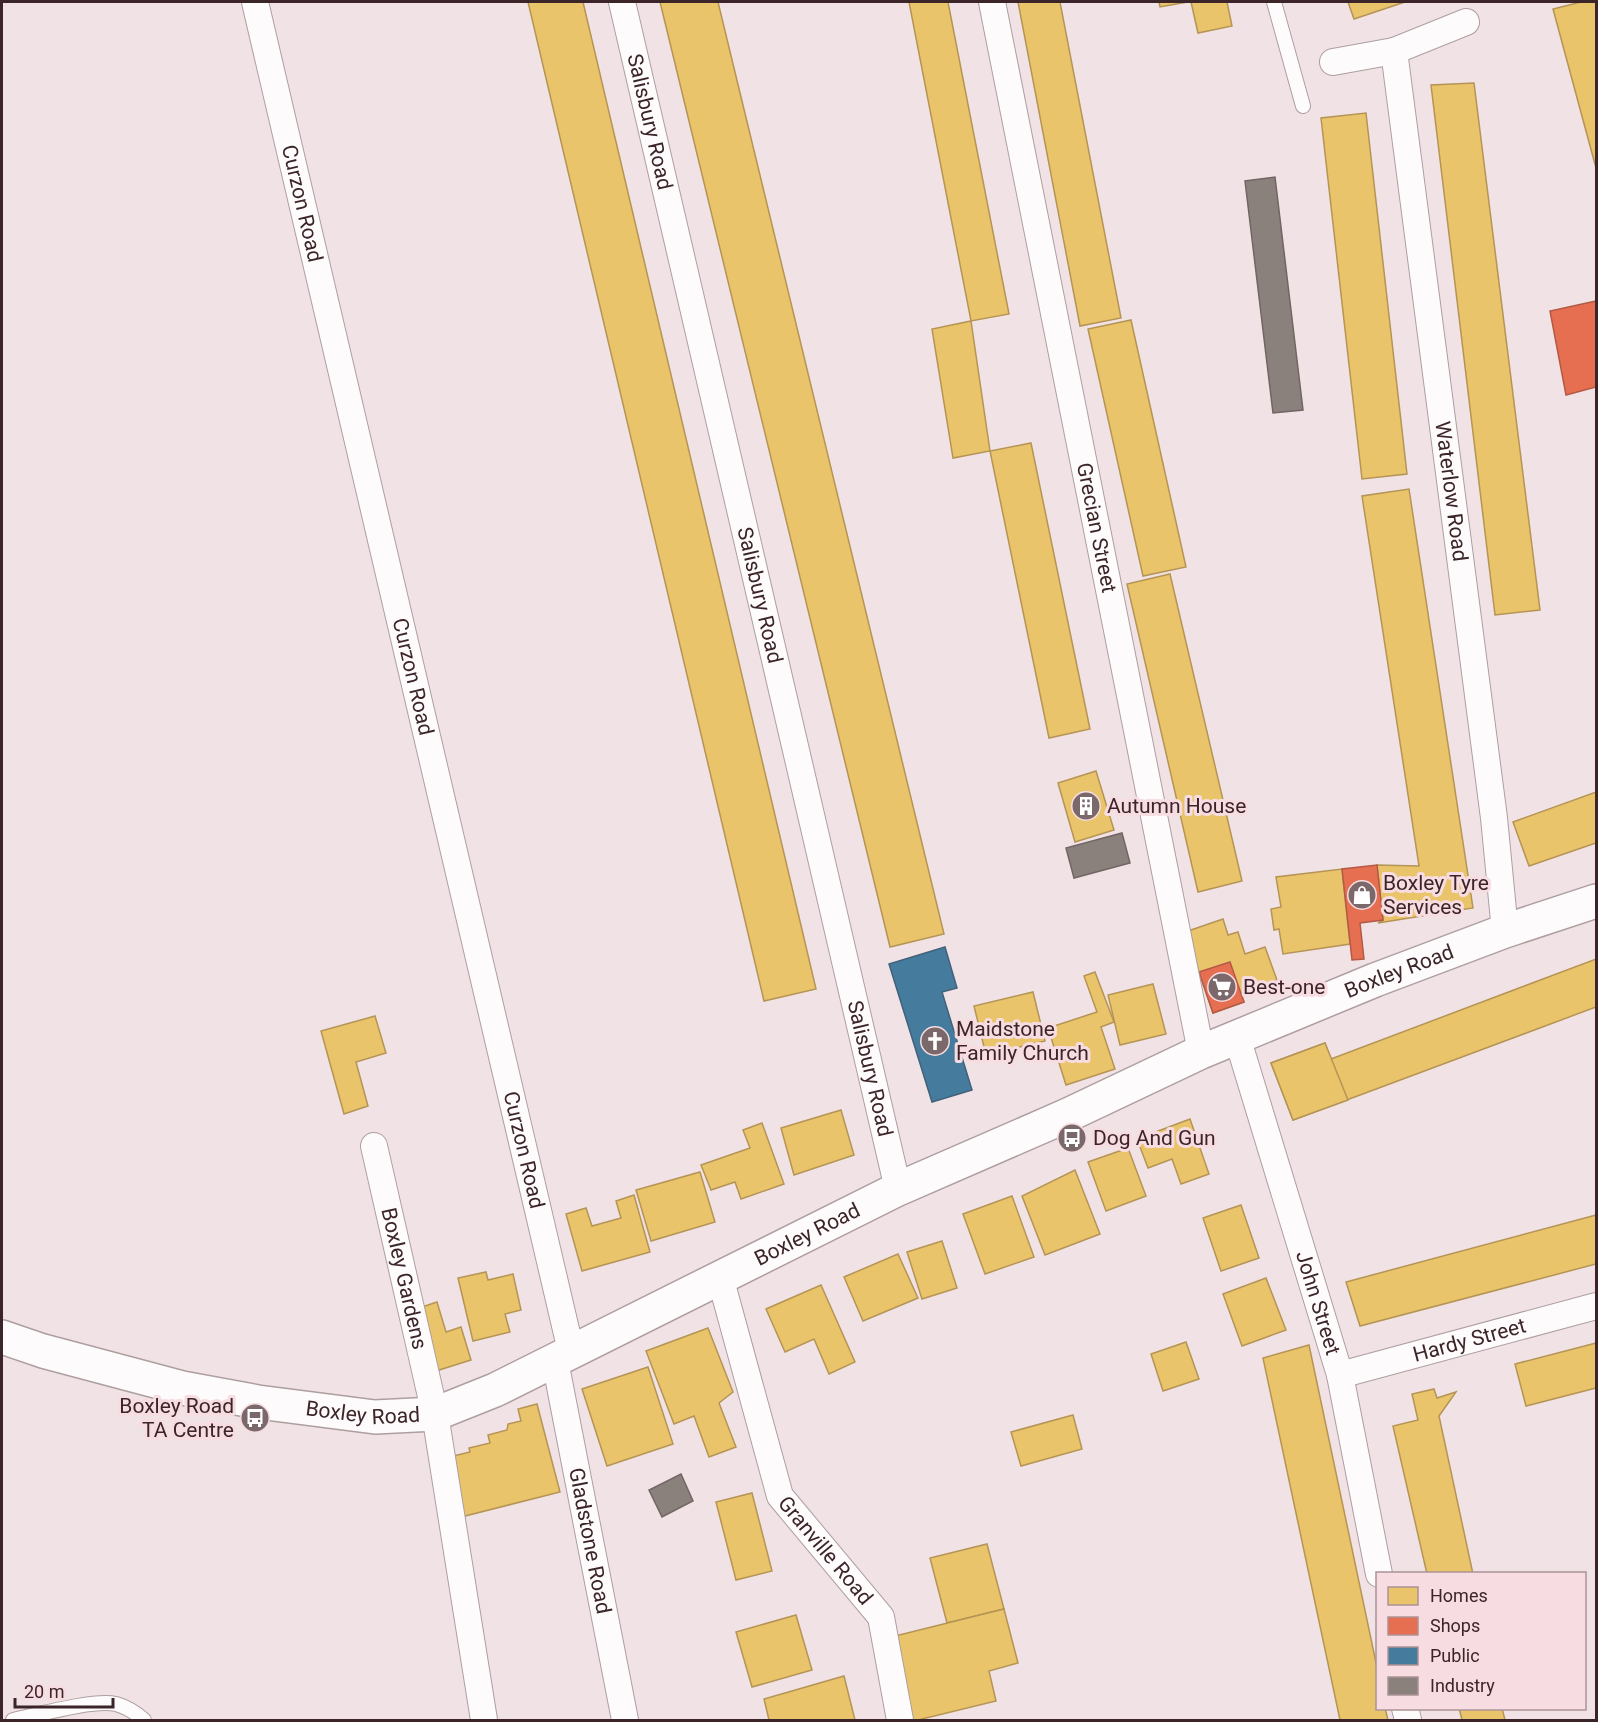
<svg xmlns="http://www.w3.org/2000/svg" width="1598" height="1722" font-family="Roboto,sans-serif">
	<rect width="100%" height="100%" fill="#f1e3e5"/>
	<!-- homes -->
	<g fill="#e9c46a" stroke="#b59456" stroke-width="1.5">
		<polygon points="528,2 583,2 816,989 764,1001"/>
		<polygon points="660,2 718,2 944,934 890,947"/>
		<polygon points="909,2 948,2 1009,314 971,321"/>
		<polygon points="1018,2 1060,2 1121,318 1080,326"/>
		<polygon points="1159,2 1188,2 1160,7"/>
		<polygon points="1191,2 1227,2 1232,26 1198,33"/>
		<polygon points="1348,2 1405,2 1354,19"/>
		<polygon points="1581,2 1596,2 1596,168 1553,9"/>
		<polygon points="1474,83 1540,610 1495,615 1431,85"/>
		<polygon points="1366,113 1407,474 1362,479 1321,118"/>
		<polygon points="1131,320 1186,567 1143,576 1088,329"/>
		<polygon points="971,321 990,451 953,458 932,329"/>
		<polygon points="1031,443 1090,729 1049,738 990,451"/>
		<polygon points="1409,489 1473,908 1378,923 1383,920 1377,865 1419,866 1362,496"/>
		<polygon points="1170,574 1242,881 1198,892 1127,584"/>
		<polygon points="1096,771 1114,830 1075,842 1058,783"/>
		<polygon points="1596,792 1596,843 1529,866 1513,822"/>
		<polygon points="1342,869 1350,944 1283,954 1279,929 1274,930 1271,909 1281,907 1276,877"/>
		<polygon points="1223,919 1228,935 1238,932 1245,954 1265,947 1277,980 1241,993 1244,1002 1213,1013 1185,932"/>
		<polygon points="1596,959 1596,1007 1293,1120 1271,1063 1325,1043 1331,1059"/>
		<polygon points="1095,972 1114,1022 1101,1027 1115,1069 1066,1085 1048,1028 1097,1012 1084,976"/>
		<polygon points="1153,984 1166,1034 1120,1045 1108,995"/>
		<polygon points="1033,992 1045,1041 986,1055 974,1006"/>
		<polygon points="375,1016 386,1053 356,1062 368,1106 344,1114 321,1031"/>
		<polygon points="1325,1043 1348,1100 1293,1120 1271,1063"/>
		<polygon points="841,1110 854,1155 794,1175 781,1128"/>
		<polygon points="1190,1119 1209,1174 1181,1184 1172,1159 1148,1168 1137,1139"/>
		<polygon points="762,1123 784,1184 741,1199 735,1182 711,1190 701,1165 750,1148 743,1130"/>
		<polygon points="1128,1148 1146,1196 1106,1211 1088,1162"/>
		<polygon points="1075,1170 1100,1234 1045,1255 1022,1196"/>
		<polygon points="700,1172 715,1222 651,1241 636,1190"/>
		<polygon points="634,1195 650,1252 582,1271 566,1214 586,1208 592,1226 621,1218 616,1201"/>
		<polygon points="1012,1196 1034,1257 985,1274 963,1214"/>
		<polygon points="1241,1205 1259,1258 1221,1271 1203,1218"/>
		<polygon points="1596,1215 1596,1264 1360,1326 1346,1282"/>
		<polygon points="942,1241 957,1288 922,1299 907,1252"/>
		<polygon points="898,1254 918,1298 863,1321 844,1277"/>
		<polygon points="486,1272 488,1280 513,1274 521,1310 505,1314 510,1332 473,1341 458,1278"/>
		<polygon points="1266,1278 1286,1330 1242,1346 1223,1294"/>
		<polygon points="821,1285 855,1362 829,1374 814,1339 785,1352 766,1309"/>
		<polygon points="437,1302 446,1332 461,1327 471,1360 436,1371 416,1309"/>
		<polygon points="708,1328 733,1392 719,1403 736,1447 709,1457 694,1416 674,1424 646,1351"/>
		<polygon points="1186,1342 1199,1379 1163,1391 1151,1354"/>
		<polygon points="1596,1343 1596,1389 1596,1388 1526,1406 1515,1364"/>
		<polygon points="1309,1345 1378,1672 1378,1708 1385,1708 1388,1720 1340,1720 1263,1358"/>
		<polygon points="648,1367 673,1444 607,1466 582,1389"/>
		<polygon points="1434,1389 1437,1398 1456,1392 1439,1416 1473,1574 1427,1574 1393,1426 1418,1420 1412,1394"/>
		<polygon points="537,1404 560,1492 461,1517 445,1458 470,1452 469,1448 490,1443 488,1435 507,1430 508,1424 521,1421 518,1409"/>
		<polygon points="1073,1415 1082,1449 1021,1466 1011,1432"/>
		<polygon points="752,1493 772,1571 736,1580 716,1502"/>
		<polygon points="987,1544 1004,1609 947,1623 930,1558"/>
		<polygon points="1004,1609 1018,1663 989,1671 996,1701 918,1720 912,1720 891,1637"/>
		<polygon points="796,1615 812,1670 752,1687 736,1632"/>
		<polygon points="844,1676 855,1720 769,1720 764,1699"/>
		<polygon points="1459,1708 1502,1708 1505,1720 1462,1720"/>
	</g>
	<!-- shops -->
	<g fill="#e76f51" stroke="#b45945" stroke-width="1.5">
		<polygon points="1596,301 1596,387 1566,395 1550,311"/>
		<polygon points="1377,865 1383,920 1360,923 1364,959 1352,960 1342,869"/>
		<polygon points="1230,962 1244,1002 1213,1013 1199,972"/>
	</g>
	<!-- public -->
	<polygon fill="#457b9d" stroke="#42617a" stroke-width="1.5" points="945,947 957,988 942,992 972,1090 932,1102 889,964"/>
	<!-- industry -->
	<g fill="#8a817c" stroke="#736563" stroke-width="1.5">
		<polygon points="1275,177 1303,410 1273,413 1245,181"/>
		<polygon points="1122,833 1130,863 1074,878 1066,848"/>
		<polygon points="681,1474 693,1501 662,1517 649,1490"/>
	</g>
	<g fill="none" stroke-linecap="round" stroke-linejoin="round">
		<!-- lane casing -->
		<g stroke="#ae9ea0" stroke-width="16">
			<g id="lane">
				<polyline points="1274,2 1303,106"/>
				<path d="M13 1720C37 1715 94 1699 116 1704 127 1707 136 1713 144 1720"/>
			</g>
		</g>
		<!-- street casing -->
		<g stroke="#ae9ea0" stroke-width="28">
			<g id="street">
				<path id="s1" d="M255 2 571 1351"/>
				<path id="s2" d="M622 2 898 1189"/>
				<path id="s3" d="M992 2 1201 1052"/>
				<path id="s4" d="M1394 51 1494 818 1505 931"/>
				<polyline points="1333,62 1394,51 1466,22"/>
				<path id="s5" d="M1237 1037 1340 1375 1379 1574"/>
				<path id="s6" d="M374 1146 435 1414 484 1720"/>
				<path id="s7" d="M720 1277 780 1496 881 1617 900 1720"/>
				<path id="s8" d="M555 1361 625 1720"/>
				<path id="s9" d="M1340 1375 1596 1306"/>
				<polyline points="1405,1708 1408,1720"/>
			</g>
		</g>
		<!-- secondary casing -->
		<g stroke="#ae9ea0" stroke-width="36">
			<g id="secondary">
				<path id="s10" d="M2 1337 43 1351 182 1388 258 1402 375 1417 435 1414 495 1390 898 1189 1068 1115 1201 1052 1375 980 1505 931 1596 901"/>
			</g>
		</g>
		<!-- lane -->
		<use href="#lane" stroke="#fdfbfb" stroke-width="14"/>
		<!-- street -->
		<use href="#street" stroke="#fdfbfb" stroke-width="26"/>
		<!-- secondary -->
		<use href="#secondary" stroke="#fdfbfb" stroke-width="33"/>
	</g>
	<!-- icons -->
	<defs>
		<g id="building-disc" transform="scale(1.5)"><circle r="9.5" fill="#7b686b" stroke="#f7dde1"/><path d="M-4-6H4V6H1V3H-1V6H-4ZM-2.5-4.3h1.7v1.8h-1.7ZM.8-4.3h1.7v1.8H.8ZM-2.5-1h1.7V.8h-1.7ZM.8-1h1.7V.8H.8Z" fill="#fff"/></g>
		<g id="shop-disc" transform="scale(1.5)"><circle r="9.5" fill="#7b686b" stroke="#f7dde1"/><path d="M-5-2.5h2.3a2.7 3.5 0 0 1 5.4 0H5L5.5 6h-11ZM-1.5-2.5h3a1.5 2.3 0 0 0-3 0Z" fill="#fff"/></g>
		<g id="supermarket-disc" transform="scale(1.5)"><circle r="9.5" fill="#7b686b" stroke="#f7dde1"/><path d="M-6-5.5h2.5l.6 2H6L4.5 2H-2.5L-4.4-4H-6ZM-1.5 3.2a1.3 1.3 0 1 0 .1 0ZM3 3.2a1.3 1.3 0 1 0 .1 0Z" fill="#fff"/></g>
		<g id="church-disc" transform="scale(1.5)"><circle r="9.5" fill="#7b686b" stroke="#f7dde1"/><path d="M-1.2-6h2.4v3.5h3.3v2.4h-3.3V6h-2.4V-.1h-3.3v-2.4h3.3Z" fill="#fff"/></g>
		<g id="bus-disc" transform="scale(1.5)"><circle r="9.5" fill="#7b686b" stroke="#f7dde1"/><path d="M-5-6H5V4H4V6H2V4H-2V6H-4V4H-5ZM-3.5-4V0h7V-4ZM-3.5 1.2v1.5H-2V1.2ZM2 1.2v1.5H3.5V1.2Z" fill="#fff"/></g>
	</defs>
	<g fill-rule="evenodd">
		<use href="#building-disc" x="1086" y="806"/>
		<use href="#shop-disc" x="1362" y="895"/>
		<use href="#supermarket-disc" x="1222" y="987"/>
		<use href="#church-disc" x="935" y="1041"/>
		<use href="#bus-disc" x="1072" y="1138"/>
		<use href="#bus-disc" x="255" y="1418"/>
	</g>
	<g text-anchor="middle" stroke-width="6" stroke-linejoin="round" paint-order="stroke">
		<!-- street labels -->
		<g font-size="21" fill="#3c2529" stroke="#f7dde1">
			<text dy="7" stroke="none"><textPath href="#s2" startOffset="123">Salisbury Road</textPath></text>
			<text dy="7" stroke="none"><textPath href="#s1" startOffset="207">Curzon Road</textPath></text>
			<text dy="7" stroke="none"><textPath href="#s4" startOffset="444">Waterlow Road</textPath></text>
			<text dy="7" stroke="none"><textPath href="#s3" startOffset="536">Grecian Street</textPath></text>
			<text dy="7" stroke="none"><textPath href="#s2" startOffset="609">Salisbury Road</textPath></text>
			<text dy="7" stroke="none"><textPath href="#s1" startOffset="693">Curzon Road</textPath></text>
			<text dy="7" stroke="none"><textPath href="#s10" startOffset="1504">Boxley Road</textPath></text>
			<text dy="7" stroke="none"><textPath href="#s2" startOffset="1095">Salisbury Road</textPath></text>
			<text dy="7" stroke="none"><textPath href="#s1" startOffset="1179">Curzon Road</textPath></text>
			<text dy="7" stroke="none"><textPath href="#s10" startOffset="856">Boxley Road</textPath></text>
			<text dy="7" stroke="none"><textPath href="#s6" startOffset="136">Boxley Gardens</textPath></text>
			<text dy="7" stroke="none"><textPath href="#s5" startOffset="278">John Street</textPath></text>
			<text dy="7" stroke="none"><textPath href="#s9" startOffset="134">Hardy Street</textPath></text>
			<text dy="7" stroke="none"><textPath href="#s10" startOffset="370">Boxley Road</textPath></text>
			<text dy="7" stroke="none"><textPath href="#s8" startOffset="183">Gladstone Road</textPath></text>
			<text dy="7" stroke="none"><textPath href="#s7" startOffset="298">Granville Road</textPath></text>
		</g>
		<!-- poi labels -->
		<g font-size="21" fill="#3c2529" stroke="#f7dde1" text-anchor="start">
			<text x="1107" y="813">Autumn House</text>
			<text x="1383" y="890">Boxley Tyre<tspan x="1383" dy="24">Services</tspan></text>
			<text x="1243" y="994">Best-one</text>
			<text x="956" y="1036">Maidstone<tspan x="956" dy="24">Family Church</tspan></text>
			<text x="1093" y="1145">Dog And Gun</text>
			<text x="234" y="1413" text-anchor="end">Boxley Road<tspan x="234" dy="24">TA Centre</tspan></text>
		</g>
	</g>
	<!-- border -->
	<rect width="1598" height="1722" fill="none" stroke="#3c2529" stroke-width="6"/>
	<!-- legend -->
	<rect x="1376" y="1572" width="210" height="138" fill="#f7dde1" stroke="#ac9397" stroke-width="1.5"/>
	<rect x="1388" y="1587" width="30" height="18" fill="#e9c46a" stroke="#ac9397" stroke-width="1.5"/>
	<text x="1430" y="1602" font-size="18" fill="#3c2529">Homes</text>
	<rect x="1388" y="1617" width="30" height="18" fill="#e76f51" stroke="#ac9397" stroke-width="1.5"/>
	<text x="1430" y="1632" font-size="18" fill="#3c2529">Shops</text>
	<rect x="1388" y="1647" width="30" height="18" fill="#457b9d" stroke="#ac9397" stroke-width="1.5"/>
	<text x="1430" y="1662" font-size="18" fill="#3c2529">Public</text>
	<rect x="1388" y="1677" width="30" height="18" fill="#8a817c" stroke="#ac9397" stroke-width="1.5"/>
	<text x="1430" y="1692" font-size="18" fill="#3c2529">Industry</text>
	<!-- scale -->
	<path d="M15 1698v9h98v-9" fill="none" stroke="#3c2529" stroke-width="3"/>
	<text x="24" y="1698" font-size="18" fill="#3c2529" stroke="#f7dde1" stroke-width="4.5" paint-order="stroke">20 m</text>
</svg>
